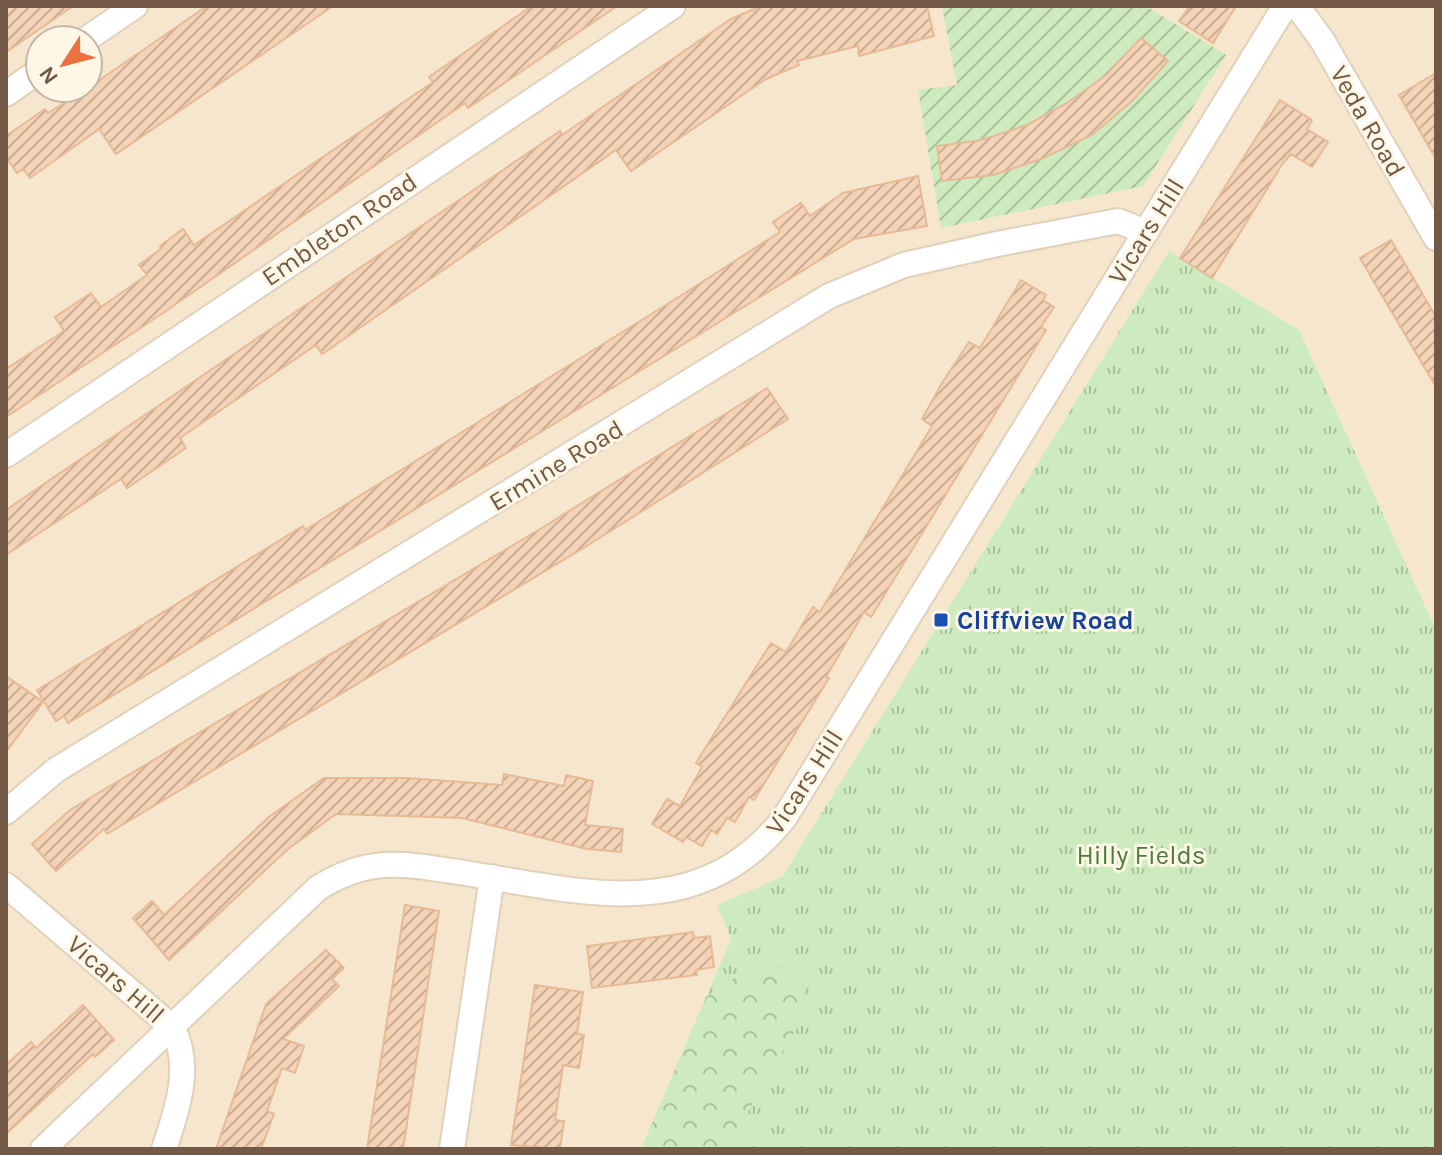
<svg xmlns="http://www.w3.org/2000/svg" width="1442" height="1155" font-family="Karla,sans-serif">
	<defs>
		<pattern id="grass-tufts" width="24" height="20" patternUnits="userSpaceOnUse" patternTransform="scale(2)"><rect width="24" height="20" fill="#cdebbe"/><path d="M3 7l-1-3M5 7V3M7 7l1-3M15 17l-1-3M17 17v-4M19 17l1-3" fill="none" stroke="#abc19c"/></pattern>
		<pattern id="forest-crowns" width="20" height="18" patternUnits="userSpaceOnUse" patternTransform="scale(2)"><rect width="20" height="18" fill="#cdebbe"/><path d="M2 6a3 3 0 1 1 6 0M12 15a3 3 0 1 1 6 0" fill="none" stroke="#abc19c"/></pattern>
		<pattern id="garden-furrows" width="10" height="10" patternUnits="userSpaceOnUse" patternTransform="scale(2)"><rect width="10" height="10" fill="#cdebbe"/><path d="M-1 1l2-2M0 10L10 0M9 11l2-2" fill="none" stroke="#abc19c"/></pattern>
		<pattern id="building-hatch" width="6" height="6" patternUnits="userSpaceOnUse" patternTransform="scale(2)"><rect width="6" height="6" fill="#f4d3b6"/><path d="M-1 1l2-2M0 6l6-6M5 7l2-2" fill="none" stroke="#caae96"/></pattern>
	</defs>
	<rect width="100%" height="100%" fill="#fdf4df"/>
	<!-- residential -->
	<path fill="#f5e6cd" fill-rule="evenodd" d="M6 6H1436V630L1299 330 1169 251 782 877 717 905 731 939 641 1149H6ZM40 40H88V88H40Z"/>
	<!-- grass -->
	<polygon fill="url(#grass-tufts)" points="1169,251 1299,330 1436,630 1436,1149 641,1149 731,939 717,905 782,877"/>
	<!-- forest -->
	<path fill="url(#forest-crowns)" d="M761 965C793 964 810 983 805 1014L726 1149H641L706 997 742 973Z"/>
	<!-- garden -->
	<polygon fill="url(#garden-furrows)" points="942,6 1146,6 1226,55 1143,186 941,228 918,90 957,85"/>
	<!-- building -->
	<g fill="url(#building-hatch)" stroke="#e7ba95" stroke-width="2">
		<polygon points="6,6 73,6 6,52"/>
		<polygon points="207,6 333,6 116,154 99,129 30,178 23,169 17,173 6,157 6,136 45,109 48,113 88,88"/>
		<polygon points="532,6 617,6 468,108 465,103 163,313 6,417 6,369 64,331 55,317 91,293 101,307 147,275 139,265 162,248 160,246 183,229 194,245 433,82 429,77"/>
		<polygon points="761,6 927,6 934,36 859,56 858,46 797,61 799,65 766,79 631,171 616,150 322,354 316,345 180,438 186,448 127,488 121,479 6,555 6,510 560,131 562,135 731,19"/>
		<polygon points="1190,6 1236,6 1213,43 1179,21"/>
		<polygon points="1141,38 1168,61 1132,101 1092,135 1041,159 993,175 942,181 937,146 982,140 1027,125 1067,103 1105,76"/>
		<polygon points="1436,73 1436,159 1399,95"/>
		<polygon points="1280,100 1312,120 1307,129 1328,142 1312,167 1291,154 1283,163 1212,278 1180,258"/>
		<polygon points="918,176 927,226 854,239 68,723 64,716 56,721 37,690 303,526 305,530 685,293 780,232 773,222 801,203 810,216 843,193"/>
		<polygon points="1391,240 1436,317 1436,387 1360,258"/>
		<polygon points="1021,280 1046,295 1043,300 1054,307 1041,327 1046,330 871,617 864,612 826,677 829,678 754,800 749,797 735,822 727,818 717,834 711,830 702,846 686,837 683,842 652,824 667,799 680,806 702,767 696,763 771,643 786,652 813,607 820,612 932,426 922,419 942,383 969,342 980,348"/>
		<polygon points="767,388 788,419 590,544 107,834 104,829 56,871 32,844 70,810 545,526"/>
		<polygon points="6,676 43,702 6,752"/>
		<polygon points="504,774 564,786 566,775 593,781 585,825 623,829 621,852 587,849 462,818 336,814 288,849 169,960 133,918 152,901 164,915 270,816 324,778 408,778 502,785"/>
		<polygon points="405,905 439,911 407,1123 403,1149 367,1149"/>
		<polygon points="693,932 694,938 710,936 714,967 696,970 697,975 592,988 587,946"/>
		<polygon points="326,950 344,968 332,979 339,986 283,1039 304,1046 295,1073 282,1068 267,1111 274,1114 261,1149 216,1149 266,1004"/>
		<polygon points="535,985 583,992 577,1034 584,1035 579,1068 563,1065 555,1120 564,1121 560,1149 511,1145"/>
		<polygon points="83,1005 114,1040 95,1057 93,1054 6,1134 6,1065 31,1042 36,1048"/>
	</g>
	<g fill="none" stroke-linecap="round" stroke-linejoin="round">
		<!-- minor casing -->
		<g stroke="#e1d0bb" stroke-width="28">
			<g id="minor">
				<polyline points="1297,6 1322,40 1436,238"/>
				<polyline points="85,40 135,6"/>
				<polyline points="6,94 40,70"/>
				<polyline points="6,455 673,6"/>
				<polyline points="6,812 56,770 829,296 904,265 997,244 1118,221 1146,232"/>
				<path d="M6 885 172 1027C193 1065 177 1111 164 1149"/>
				<path d="M43 1149 318 888C368 857 401 863 458 872 578 890 698 929 785 817L1285 6"/>
				<polyline points="452,1149 492,877"/>
			</g>
		</g>
		<!-- minor -->
		<use href="#minor" stroke="#fff" stroke-width="24"/>
	</g>
	<!-- markers -->
	<rect fill="#1a4fb4" stroke="#fff7e6" stroke-width="3" x="933" y="612" width="16" height="16" rx="4"/>
	<g text-anchor="middle" stroke-width="6" stroke-linejoin="round" paint-order="stroke">
		<!-- street labels -->
		<g font-size="26" fill="#745a46" stroke="#fff7e6">
			<text transform="translate(1368 121) rotate(60)" y="9">Veda Road</text>
			<text transform="translate(339 229) rotate(-34)" y="9">Embleton Road</text>
			<text transform="translate(1146 231) rotate(-58)" y="9">Vicars Hill</text>
			<text transform="translate(556 465) rotate(-31)" y="9">Ermine Road</text>
			<text transform="translate(804 782) rotate(-57)" y="9">Vicars Hill</text>
			<text transform="translate(116 979) rotate(41)" y="9">Vicars Hill</text>
		</g>
		<!-- transit labels -->
		<g font-size="26" font-weight="bold" fill="#164399" stroke="#fff7e6" text-anchor="start">
			<text x="957" y="629">Cliffview Road</text>
		</g>
		<!-- park labels -->
		<g font-size="26" fill="#4c7b3e" stroke="#fff7e6">
			<text x="1141" y="864">Hilly Fields</text>
		</g>
	</g>
	<!-- border -->
	<rect width="1442" height="1155" fill="none" stroke="#745a46" stroke-width="16"/>
	<!-- north arrow -->
	<g transform="translate(64 64) rotate(234)"><circle r="38" fill="#fff7e6" stroke="#c7b8a6" stroke-width="2"/>
	<path d="M0-6L14 30L0 20L-14 30Z" fill="#ed713e"/>
	<text y="-12" font-size="22" font-weight="bold" text-anchor="middle" fill="#745a46">N</text>
	</g>
</svg>
